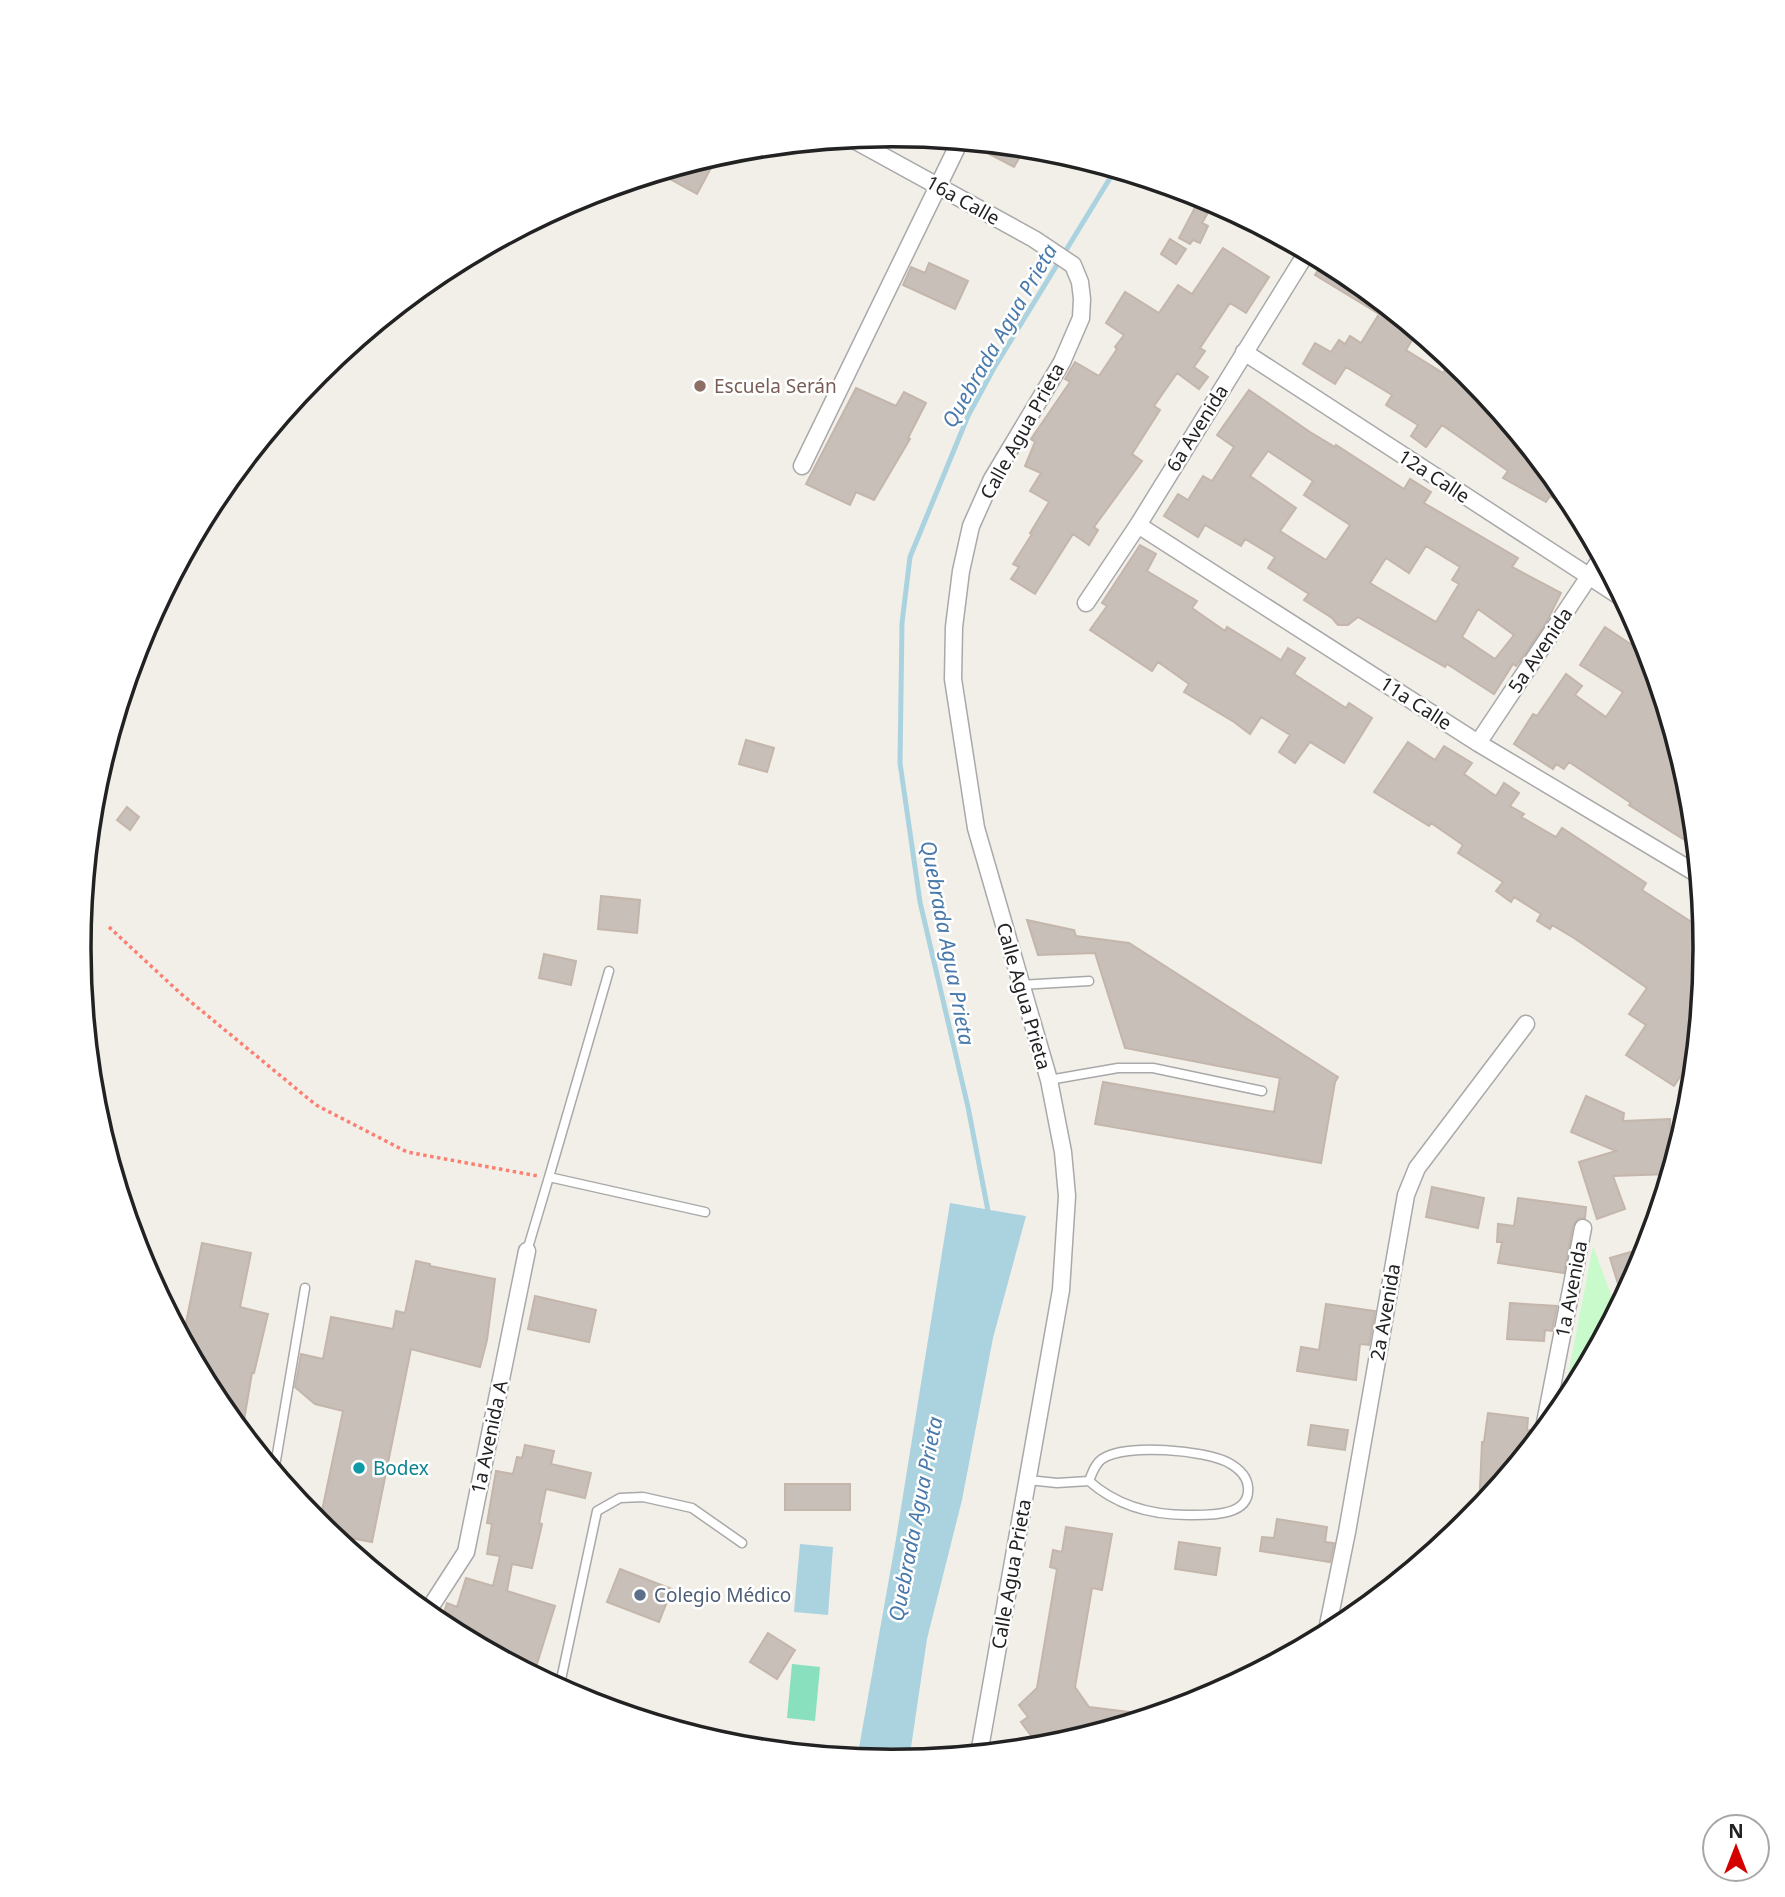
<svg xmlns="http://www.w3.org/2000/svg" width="1785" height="1897" font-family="'Noto Sans',sans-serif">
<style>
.park{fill:#c8facc}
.pitch{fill:#88e0be}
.water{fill:#aad3df}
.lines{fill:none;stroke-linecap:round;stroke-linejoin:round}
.stream{stroke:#aad3df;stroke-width:5}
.building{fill:#c7bfb8;stroke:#c4b6ab;stroke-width:2;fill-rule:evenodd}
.lane-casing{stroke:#a9a9a9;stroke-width:11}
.street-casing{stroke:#a9a9a9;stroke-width:19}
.path{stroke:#fa8072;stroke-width:3.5;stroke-dasharray:3.5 3.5;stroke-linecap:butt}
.lane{stroke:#fff;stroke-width:8}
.street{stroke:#fff;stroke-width:16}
.education-dot{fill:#8d6e63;stroke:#fff;stroke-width:2.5}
.culture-dot{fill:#0f9aa8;stroke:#fff;stroke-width:2.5}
.service-dot{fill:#5c6f8a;stroke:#fff;stroke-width:2.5}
.labels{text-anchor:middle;stroke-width:5;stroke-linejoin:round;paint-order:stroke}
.street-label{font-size:19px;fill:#222;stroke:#fff}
.education-label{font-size:19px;fill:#785e54;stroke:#fff;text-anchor:start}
.culture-label{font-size:19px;fill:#0d838f;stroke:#fff;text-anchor:start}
.service-label{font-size:19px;fill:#4e5e75;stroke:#fff;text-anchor:start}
.water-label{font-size:21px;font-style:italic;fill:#4a7aab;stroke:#fff}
.rim{fill:none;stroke:#222;stroke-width:3.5}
</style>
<rect width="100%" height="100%" fill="#f2efe9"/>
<path class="park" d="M1593,1246L1617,1311L1569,1401L1561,1411Z"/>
<path class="pitch" d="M792,1664L820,1667L815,1721L787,1718Z"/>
<path class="water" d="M950,1203L1026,1216L993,1338L962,1500L927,1639L909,1761L892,1762L857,1759L896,1539Z
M800,1544L833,1547L828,1615L794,1612Z"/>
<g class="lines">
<path class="stream" d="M989,1216L968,1107L920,902L900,763L902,623L910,557L968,416L994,368L1115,170"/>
</g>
<path class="building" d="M970,142L1012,147L1025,148L1014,167L970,144Z
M718,155L697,194L659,173Z
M1201,196L1214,202L1202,223L1208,226L1200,243L1193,240L1190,244L1179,238Z
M1170,239L1186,249L1176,264L1161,254Z
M1223,248L1269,277L1246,313L1230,303L1200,348L1205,351L1194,367L1208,377L1199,389L1177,373L1154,406L1160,410L1132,454L1142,461L1094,527L1098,530L1089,545L1073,534L1035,594L1011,579L1019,567L1013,564L1032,534L1030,533L1049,502L1030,491L1041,473L1025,466L1035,442L1031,439L1070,382L1065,379L1075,362L1099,376L1117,349L1115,347L1124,335L1106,323L1125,292L1159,313L1178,285L1192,294Z
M1324,261L1345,272L1417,332L1406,350L1443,373L1452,360L1468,373L1569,497L1578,514L1550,496L1546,502L1503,478L1508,471L1442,425L1426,447L1411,436L1418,425L1386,405L1392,395L1346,367L1335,384L1303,364L1315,343L1331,352L1339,340L1345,344L1350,336L1361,343L1379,314L1315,275Z
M929,263L968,281L955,309L903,285L911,267L925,273Z
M856,388L896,406L904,392L926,403L908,438L910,439L874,500L856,492L850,505L806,484Z
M1249,390L1310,432L1335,447L1336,445L1404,489L1410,479L1431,492L1424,503L1518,558L1512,567L1561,593L1546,623L1520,661L1516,666L1513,664L1494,694L1447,664L1445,667L1358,617L1348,625H1338L1332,618L1304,600L1309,594L1268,568L1275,557L1245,539L1241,546L1205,525L1198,537L1164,516L1178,494L1188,500L1203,476L1212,481L1234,447L1217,435ZM1268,451L1313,481L1304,495L1350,525L1326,560L1280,531L1296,508L1250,476ZM1426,546L1460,567L1452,580L1459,584L1436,622L1370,583L1386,558L1409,573ZM1478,609L1514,635L1495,659L1462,637Z
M1140,545L1156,554L1147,571L1197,601L1192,608L1225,631L1227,627L1281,660L1288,648L1305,658L1294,674L1346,708L1349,703L1372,718L1344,763L1310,742L1295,763L1279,752L1290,735L1261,717L1250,734L1234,722L1184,692L1189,684L1158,662L1152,671L1090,630L1107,606L1102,603Z
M1605,627L1641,651L1640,653L1651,660L1691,790L1696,847L1629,805L1631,803L1569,762L1564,769L1556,764L1553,769L1514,744L1533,714L1537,716L1566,674L1582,686L1575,695L1606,717L1623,692L1580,665Z
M746,740L774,748L767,772L739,764Z
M1408,742L1435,760L1444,746L1472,763L1464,774L1496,796L1504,783L1519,793L1510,806L1524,814L1521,817L1556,837L1562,828L1646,883L1642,890L1704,930L1706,949L1696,1053L1674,1086L1626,1055L1646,1025L1629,1014L1647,988L1574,938L1552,925L1550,929L1537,921L1541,914L1514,897L1511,902L1496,891L1503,882L1458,853L1463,845L1431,823L1429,826L1374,792Z
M127,807L139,817L130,830L117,820Z
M601,896L640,900L637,933L598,929Z
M1027,920L1074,930L1076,936L1129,943L1338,1077L1335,1082L1321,1163L1095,1124L1103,1082L1274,1112L1280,1078L1125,1048L1095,953L1038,955Z
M544,954L576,961L571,985L539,978Z
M1586,1096L1624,1113L1623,1121L1670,1119L1672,1168L1670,1174L1613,1176L1625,1209L1597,1219L1579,1162L1616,1151L1571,1132Z
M1432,1187L1484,1198L1478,1228L1426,1217Z
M1518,1198L1586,1207L1585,1218H1579L1573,1225L1564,1273L1498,1263L1502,1242H1497L1498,1224L1514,1226Z
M202,1243L251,1253L240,1307L268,1314L254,1373H252L242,1432L216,1400L183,1338Z
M1648,1247L1644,1260L1632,1283L1619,1287L1610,1258Z
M416,1261L430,1264V1266L495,1279L487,1340L480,1367L411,1349L372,1542L329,1534L319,1525L343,1411L315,1404L295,1387L301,1354L323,1359L331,1317L393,1329L396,1311L405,1313Z
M535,1296L596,1310L589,1342L528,1329Z
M1510,1303L1557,1306L1552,1331L1545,1330L1544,1341L1507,1339Z
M1326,1304L1375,1311L1369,1345L1360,1344L1356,1380L1297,1371L1301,1347L1319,1350Z
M1488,1413L1528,1418L1527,1430L1533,1431L1536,1441L1479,1511L1482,1442H1484Z
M1311,1425L1348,1430L1345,1450L1308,1445Z
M525,1445L554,1451L551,1464L591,1473L585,1498L546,1489L539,1523L542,1524L532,1568L512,1564L507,1591L555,1606L536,1667L494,1654L440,1625L447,1603L457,1607L466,1578L493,1586L500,1556L487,1554L492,1524L487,1523L496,1471L513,1474L517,1457L522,1458Z
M785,1484H850V1510H785Z
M1277,1519L1327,1527L1325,1542L1334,1543L1330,1562L1260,1551L1262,1537L1274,1538Z
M1066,1527L1112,1534L1102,1590L1092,1588L1075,1687L1089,1707L1154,1715L1051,1747L1040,1748L1021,1722L1028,1717L1019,1705L1037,1688L1057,1569L1050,1567L1053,1550L1062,1552Z
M1179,1542L1220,1548L1216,1575L1175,1569Z
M620,1569L672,1589L659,1622L607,1602Z
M768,1633L795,1650L777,1679L750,1662Z"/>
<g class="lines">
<g class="lane-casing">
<path id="lane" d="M1020,985L1089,981
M1049,1080L1118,1068H1153L1262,1091
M549,1177L609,971
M527,1251L549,1177L705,1212
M274,1472L305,1288
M1028,1480L1057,1483L1089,1481C1117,1506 1151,1515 1188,1515C1208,1515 1251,1517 1248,1487C1247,1476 1238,1468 1229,1463C1206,1450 1125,1443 1102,1459C1095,1464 1092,1473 1089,1481
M353,1553L354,1547
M559,1689L597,1511L620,1498L643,1497L692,1508L742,1543"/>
</g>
<g class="street-casing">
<path id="street" d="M852,139L1034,239L1073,265L1080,282L1082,299L1081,318L1062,362L992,479L971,526L961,571L954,627L953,679L976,828L1049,1080L1063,1152L1067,1196L1061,1290L979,1754
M1244,352L1624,599
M802,466L960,141
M1138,525L1478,743L1699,875
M1086,603L1138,525L1307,252
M1478,743L1602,557
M1543,1433L1583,1228
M426,1614L466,1552L527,1251
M1326,1635L1347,1532L1406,1195L1417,1168L1526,1024"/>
</g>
<path class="path" d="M109,927L180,993L316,1105L407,1152L538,1176
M1588,1366L1589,1360L1594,1354"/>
<use href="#lane" class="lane"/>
<use href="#street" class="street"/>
</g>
<circle class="education-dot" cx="700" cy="386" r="7"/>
<circle class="culture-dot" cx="359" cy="1468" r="7"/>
<circle class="service-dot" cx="640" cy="1595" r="7"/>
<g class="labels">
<g class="street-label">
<text transform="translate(963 200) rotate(29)" y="7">16a Calle</text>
<text transform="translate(1197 428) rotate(-58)" y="7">6a Avenida</text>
<text transform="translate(1022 431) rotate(-61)" y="7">Calle Agua Prieta</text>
<text transform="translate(1434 476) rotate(33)" y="7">12a Calle</text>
<text transform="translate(1540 650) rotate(-56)" y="7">5a Avenida</text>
<text transform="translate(1416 703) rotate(33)" y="7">11a Calle</text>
<text transform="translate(1024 996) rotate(74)" y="7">Calle Agua Prieta</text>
<text transform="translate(1571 1289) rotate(-79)" y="7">1a Avenida</text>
<text transform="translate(1385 1312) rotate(-80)" y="7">2a Avenida</text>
<text transform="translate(489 1437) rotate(-78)" y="7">1a Avenida A</text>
<text transform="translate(1011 1574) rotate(-80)" y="7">Calle Agua Prieta</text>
</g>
<g class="education-label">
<text x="714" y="393">Escuela Serán</text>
</g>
<g class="culture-label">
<text x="373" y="1475">Bodex</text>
</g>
<g class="service-label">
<text x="654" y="1602">Colegio Médico</text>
</g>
<g class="water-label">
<text transform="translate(1000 336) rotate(-60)" y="7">Quebrada Agua Prieta</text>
<text transform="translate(947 943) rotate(79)" y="7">Quebrada Agua Prieta</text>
<text transform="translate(916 1519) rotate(-79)" y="7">Quebrada Agua Prieta</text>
</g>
</g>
<path d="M0 0H1785V1897H0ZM91 948a801 801 0 1 1 1602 0a801 801 0 1 1-1602 0Z" fill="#fff" fill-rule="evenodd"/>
<path class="rim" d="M91 948a801 801 0 1 1 1602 0a801 801 0 1 1-1602 0Z"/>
<g transform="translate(1736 1848)"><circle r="33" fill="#ffffff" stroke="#a7a7a7" stroke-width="2"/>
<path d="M0-5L12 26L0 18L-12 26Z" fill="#d40000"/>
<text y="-10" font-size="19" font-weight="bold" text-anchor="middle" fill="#222222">N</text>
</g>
</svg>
